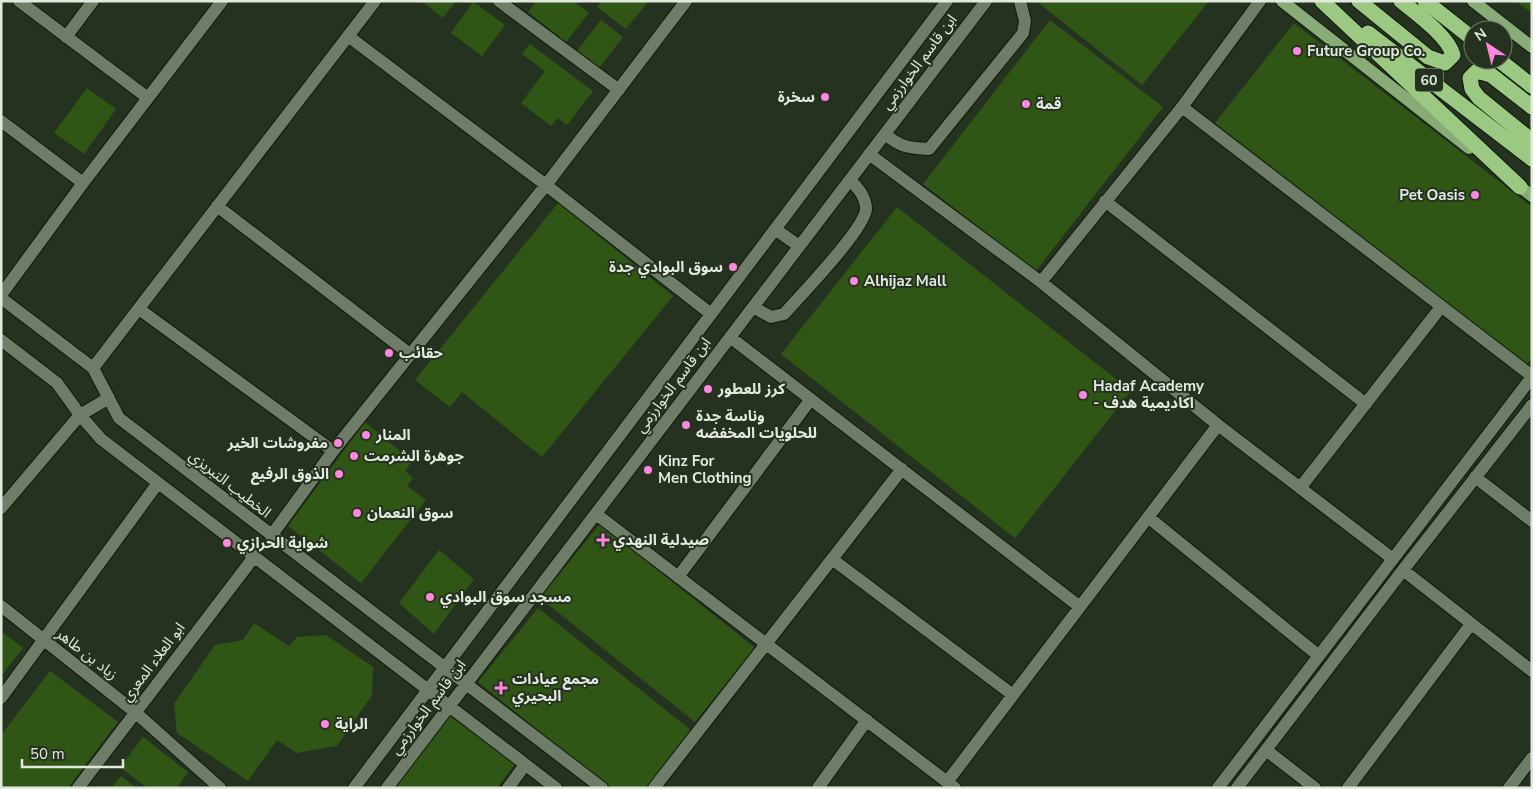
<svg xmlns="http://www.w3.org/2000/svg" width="1533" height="789" font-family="'Nunito Sans','Noto Sans Arabic',sans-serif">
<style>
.building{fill:#305616}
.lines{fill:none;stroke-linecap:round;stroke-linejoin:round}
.minor-casing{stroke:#0e1909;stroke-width:14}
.major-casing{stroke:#0e1909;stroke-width:14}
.highway-casing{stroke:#0e1909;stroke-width:17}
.minor{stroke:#6f7d68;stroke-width:12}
.major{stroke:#89ab78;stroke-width:12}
.highway{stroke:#9bc982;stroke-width:15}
.poi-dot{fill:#fd86e1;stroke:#263220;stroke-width:2}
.labels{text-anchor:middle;stroke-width:4;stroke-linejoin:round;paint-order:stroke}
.shield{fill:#263220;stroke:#aab3a6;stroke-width:1}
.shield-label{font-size:14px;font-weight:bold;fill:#e2eadf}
.poi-label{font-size:15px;font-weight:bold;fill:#e2eadf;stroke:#263220;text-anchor:start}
.street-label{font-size:15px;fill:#e2eadf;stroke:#263220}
</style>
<rect width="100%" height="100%" fill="#263220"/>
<path class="building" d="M421,1H456L443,18Z
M536,1H573L589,13L566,42L528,12Z
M602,1H645L647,3L626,29L597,7Z
M1036,1H1209L1142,85Z
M1516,1H1532V13Z
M473,2L505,25L482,56L451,33Z
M601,20L623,37L599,68L577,51Z
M1050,20L1163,107L1036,271L923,184Z
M1294,23L1532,207V358L1526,365L1215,123Z
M530,44L593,91L567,125L557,118L551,126L521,103L545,71L522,54Z
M87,88L116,109L84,154L54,133Z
M558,203L673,296L542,457L462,392L450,407L415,380Z
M897,207L1131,391L1015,538L781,354Z
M365,422L412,461L405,471L413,478L407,486L426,500L361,583L288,526Z
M600,524L755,648L695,722L540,598Z
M439,550L474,579L434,634L399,603Z
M538,608L692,731L647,788H610L478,682Z
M254,623L289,646L297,637L326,635L373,667L372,695L337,746L297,753L277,740L248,781L177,733L174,704L215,645L243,640Z
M1,631L23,648L1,676Z
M50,671L118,722L68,788H1V735Z
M450,716L515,764L497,788H392Z
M143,737L188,772L177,788H147L120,767Z
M121,776L136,788H111Z"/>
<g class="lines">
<g class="minor-casing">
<path id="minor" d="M19,1L148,98
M499,1L619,90
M348,36L546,185L711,314
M66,37L93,1
M1182,107L1532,376
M1,121L83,183
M885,134C900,147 909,148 929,149L1023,33L1025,21L1020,1
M869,154L1041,282L1218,425L1393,559
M1105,201L1366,404
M217,206L411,355
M775,229L799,246
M1041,282L1182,107L1260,1
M1,295L83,183L222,1
M1,298L93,368L119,418L602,788
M753,307L771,317L784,314C800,296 865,229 866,209C866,197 858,188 850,180
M139,309L333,451
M730,337L1080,607
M1,340L57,383L80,415L101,439L556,788
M93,368L375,1
M1475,477L1532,521
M1300,488L1441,307
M1,508L80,415L109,398
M596,514L955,788
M1148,517L1319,656
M271,536L333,451L546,185L686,1
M832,559L1013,695
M1403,570L1532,671
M678,577L811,399
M1,606L135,712L220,788
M1,698L158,483
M1266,750L1315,788
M947,782L1218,425
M78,788L254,557
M354,788L947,1
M387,788L986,1
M508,788L525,765
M654,788L902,469
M818,788L867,720
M1218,788L1532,377
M1237,788L1403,570L1532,405
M1348,788L1471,624
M1509,788L1532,758"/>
</g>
<g class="major-casing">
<path id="major" d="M1282,1L1469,148
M1473,1L1532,47
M1513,181L1532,196"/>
</g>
<g class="highway-casing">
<path id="highway" d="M1322,1L1520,187
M1359,1L1428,57L1445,63L1453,55C1448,36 1417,14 1401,1
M1425,1L1473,39
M1368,33L1532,159
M1499,60L1532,86
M1532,107L1491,75L1477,71L1470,78L1472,89L1479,98L1532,141"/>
</g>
<use href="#minor" class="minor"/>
<use href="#major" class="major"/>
<use href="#highway" class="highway"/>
</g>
<g class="poi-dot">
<circle cx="1297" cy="51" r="5"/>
<circle cx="825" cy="97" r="5"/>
<circle cx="1026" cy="104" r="5"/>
<circle cx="1475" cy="195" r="5"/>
<circle cx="733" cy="267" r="5"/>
<circle cx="854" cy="281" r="5"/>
<circle cx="389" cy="353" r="5"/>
<circle cx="708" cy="389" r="5"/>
<circle cx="1083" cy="395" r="5"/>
<circle cx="686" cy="425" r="5"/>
<circle cx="366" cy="435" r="5"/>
<circle cx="338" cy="443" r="5"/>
<circle cx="354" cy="456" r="5"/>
<circle cx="648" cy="470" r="5"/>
<circle cx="339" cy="474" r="5"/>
<circle cx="357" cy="513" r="5"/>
<path d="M600.5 532.5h5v5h5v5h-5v5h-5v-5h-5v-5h5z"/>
<circle cx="227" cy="543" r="5"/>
<circle cx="430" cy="597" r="5"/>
<path d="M498.5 680.5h5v5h5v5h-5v5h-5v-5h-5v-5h5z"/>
<circle cx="325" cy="724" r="5"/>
</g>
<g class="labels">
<rect class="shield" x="1415" y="68.5" width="28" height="23" rx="4"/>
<g class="shield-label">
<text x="1429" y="85">60</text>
</g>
<g class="poi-label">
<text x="1307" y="56">Future Group Co.</text>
<text x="815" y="102" text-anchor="end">سخرة</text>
<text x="1036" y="109">قمة</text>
<text x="1465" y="200" text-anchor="end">Pet Oasis</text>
<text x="723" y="272" text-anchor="end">سوق البوادي جدة</text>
<text x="864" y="286">Alhijaz Mall</text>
<text x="399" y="358">حقائب</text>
<text x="1093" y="391">Hadaf Academy<tspan x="1093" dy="17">- اكاديمية هدف</tspan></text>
<text x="718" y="394">كرز للعطور</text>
<text x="696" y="421">وناسة جدة<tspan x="696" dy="17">للحلويات المخفضه</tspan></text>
<text x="376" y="440">المنار</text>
<text x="328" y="448" text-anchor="end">مفروشات الخير</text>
<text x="364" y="461">جوهرة الشرمت</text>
<text x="658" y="466">Kinz For<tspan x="658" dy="17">Men Clothing</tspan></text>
<text x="329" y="479" text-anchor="end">الذوق الرفيع</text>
<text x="367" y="518">سوق النعمان</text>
<text x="613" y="545">صيدلية النهدي</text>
<text x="237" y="548">شواية الحرازي</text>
<text x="440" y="602">مسجد سوق البوادي</text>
<text x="512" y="684">مجمع عيادات<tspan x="512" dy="17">البحيري</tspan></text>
<text x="335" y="729">الراية</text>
</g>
<g class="street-label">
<text transform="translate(919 62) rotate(-53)" y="5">ابن قاسم الخوارزمي</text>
<text transform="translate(673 385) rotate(-53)" y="5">ابن قاسم الخوارزمي</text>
<text transform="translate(230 484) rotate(38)" y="5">الخطيب التبريزي</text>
<text transform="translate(87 654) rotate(38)" y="5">زياد بن طاهر</text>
<text transform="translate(153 662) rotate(-53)" y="5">ابو العلاء المعري</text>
<text transform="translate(428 707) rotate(-53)" y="5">ابن قاسم الخوارزمي</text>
</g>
</g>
<rect width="1533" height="789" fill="none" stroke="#e2eadf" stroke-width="5"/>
<g transform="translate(1488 45) rotate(325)"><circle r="24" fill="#263220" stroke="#717c6c"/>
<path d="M0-4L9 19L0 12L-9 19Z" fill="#fd86e1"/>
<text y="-8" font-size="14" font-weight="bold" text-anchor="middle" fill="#e2eadf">N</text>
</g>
<path d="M22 759v8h101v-8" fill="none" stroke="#e2eadf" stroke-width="2.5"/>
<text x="30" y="759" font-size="15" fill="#e2eadf" stroke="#263220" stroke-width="4" paint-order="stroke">50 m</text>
</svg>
